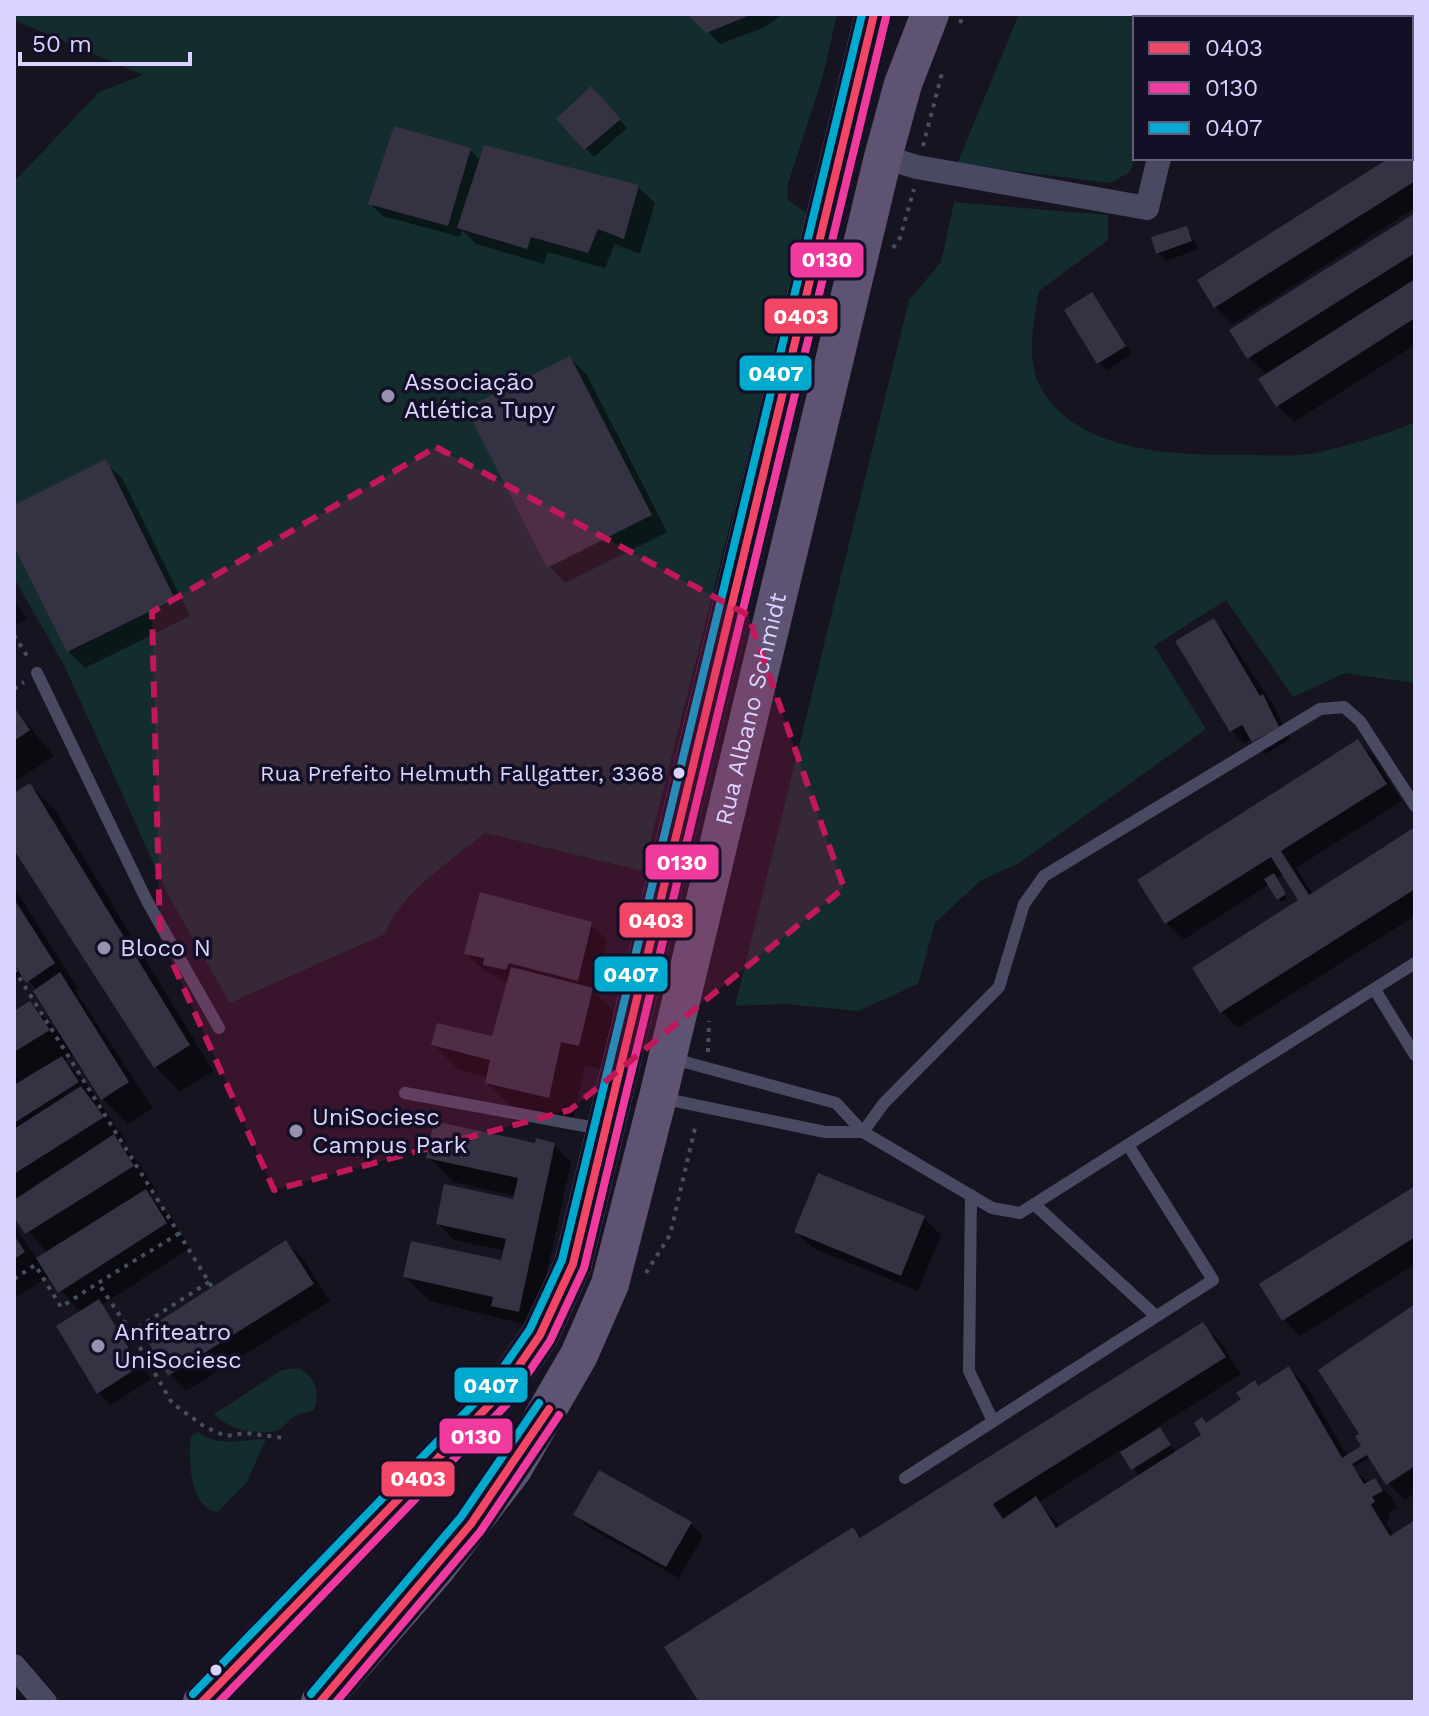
<svg xmlns="http://www.w3.org/2000/svg" width="1429" height="1716" font-family="'Work Sans',sans-serif">
<style>
.green{fill:#132c2d}
.shadow{fill:#0007;fill-rule:evenodd}
.building{fill:#343243}
.lines{fill:none;stroke-linecap:round;stroke-linejoin:round}
.path{stroke:#44505f;stroke-width:4;stroke-dasharray:4 6;stroke-linecap:butt}
.service{stroke:#4a4962;stroke-width:12}
.minor{stroke:#4a4962;stroke-width:24}
.primary{stroke:#5e5373;stroke-width:38}
.bus-1-casing{stroke:#130f26;stroke-width:14}
.bus-2-casing{stroke:#130f26;stroke-width:14}
.bus-3-casing{stroke:#130f26;stroke-width:14}
.bus-1{stroke:#f34667;stroke-width:8}
.bus-2{stroke:#f13a9d;stroke-width:8}
.bus-3{stroke:#00a9ce;stroke-width:8}
.marked{fill:#c2185b;fill-opacity:0.2;stroke:#c2185b;stroke-width:6;stroke-dasharray:16 10;stroke-linejoin:round}
.poi-dot{fill:#9591b1;stroke:#130f26;stroke-width:3}
.bus-dot{fill:#d9d4ff;stroke:#130f26;stroke-width:3}
.labels{text-anchor:middle;stroke-width:7;stroke-linejoin:round;paint-order:stroke}
.bus-label{font-size:22px;fill:#d9d4ff;stroke:#130f26;text-anchor:end}
.poi-label{font-size:24px;fill:#d9d4ff;stroke:#130f26;text-anchor:start}
.street-label{font-size:24px;fill:#d9d4ff;stroke:#130f26}
.line-badge{stroke:#130f26;stroke-width:3}
.badge-label{font-size:22px;text-anchor:middle;font-weight:bold;fill:#fff}
</style>
<rect width="100%" height="100%" fill="#161421"/>
<path class="green" d="M14,14H837L823,76L787,187L788,200L808,214L643,871L485,833C452,861 400,892 385,934L230,1003L167,893L64,665L14,578V182L99,92L143,75L14,20Z
M1019,14H1174L1173,18H1135V158L1130,172L1110,183L957,164Z
M954,202L1108,215V240L1039,291C1034,321 1025,360 1041,388C1079,455 1180,455 1248,455C1269,455 1294,457 1315,453C1340,448 1392,433 1415,422V683L1345,673L1293,697L1226,600L1154,646L1206,729L1019,863L980,881L935,923L918,984L858,1011L785,1004L735,1006L909,300L941,262Z
M299,1368C316,1379 320,1391 314,1410C308,1412 301,1413 295,1416C287,1420 284,1430 275,1431C255,1435 227,1429 214,1414L282,1370Z
M198,1432C219,1448 241,1439 266,1439L247,1482L218,1512C189,1508 188,1458 191,1436Z"/>
<path class="shadow" d="M690,14H783L765,27L720,44Z
M599,97L627,128L594,157L559,119Z
M395,129L470,150L481,161L638,187L655,203L640,254L615,244L605,268L547,252L544,264L476,244L462,230L460,237L383,216L370,204Z
M1415,144V208L1233,324L1216,307L1199,281L1393,158H1411V146Z
M1415,215V345L1294,422L1277,405L1267,375L1249,358Z
M1187,229L1199,249L1166,261L1158,253Z
M1092,295L1132,354L1107,370L1099,363Z
M570,358L587,375L667,532L565,583L549,566Z
M105,462L122,478L190,616L85,668L68,651L14,542V507Z
M14,601L27,618L14,627Z
M1213,620L1226,633L1275,708L1290,739L1266,754L1252,739L1244,743L1232,731Z
M14,708L54,756L14,782Z
M1358,741L1375,758L1402,801L1296,868L1313,894L1415,831V916L1238,1028L1222,1012L1301,901L1285,875L1275,879L1287,899L1281,902L1270,884L1183,940L1166,923Z
M30,785L55,810L213,1071L180,1092L156,1067L14,846V796Z
M14,887L78,989L75,990L153,1108L128,1124L103,1099L75,1054L64,1061L86,1083L127,1142L122,1145L138,1161L157,1192L150,1196L170,1216L190,1248L102,1305L151,1379L111,1405L98,1392L80,1313L50,1276L14,1299V1224L37,1260L47,1253L14,1213V1013L30,1003L60,1034L37,991L24,975L14,981Z
M590,924L607,940L595,993L617,1014L603,1070L585,1065L573,1122L512,1107L487,1083L488,1077L458,1069L433,1044L493,1038L508,983L483,970L466,953Z
M512,1140L554,1145L571,1162L535,1327L430,1301L405,1277L503,1263L506,1251L454,1240L438,1223L515,1201L516,1196L453,1182L429,1157Z
M1415,1189V1264L1300,1336L1284,1320Z
M924,1218L941,1235L918,1291L813,1248L796,1232Z
M286,1242L303,1259L330,1301L186,1391L170,1375Z
M1415,1307V1493L1405,1500L1388,1483L1320,1371Z
M1203,1325L1220,1341L1241,1374L1150,1432L1152,1435L1160,1430L1177,1453L1203,1436L1206,1425L1289,1369L1306,1385L1348,1457L1361,1448L1370,1458L1353,1467L1369,1484L1374,1480L1391,1497L1398,1508L1387,1514L1390,1519L1386,1522L1394,1535L1415,1523V1702H702L853,1529L863,1539ZM1121,1450L1140,1476L1060,1527L1039,1502Z
M575,1515L691,1524L703,1536L679,1578L588,1527Z"/>
<path class="building" d="M687,14H753L706,33Z
M591,86L621,119L584,150L556,119Z
M394,126L471,148L448,226L368,204Z
M1415,142V181L1214,308L1197,280L1389,158H1411V144Z
M484,145L639,185L624,239L598,229L588,253L531,237L527,249L457,228Z
M1415,213V253L1247,359L1229,330Z
M1187,226L1192,241L1156,254L1151,237Z
M1415,279V318L1276,407L1258,379Z
M1092,292L1126,346L1097,364L1064,310Z
M570,356L652,515L547,568L466,408Z
M106,459L175,599L67,652L14,547V505Z
M1214,618L1260,696L1263,694L1279,727L1252,742L1242,725L1230,732L1175,641Z
M14,707L30,730L14,741Z
M1358,739L1387,784L1281,851L1309,895L1415,827V889L1220,1013L1192,968L1298,900L1271,857L1165,924L1137,880Z
M30,783L190,1045L154,1068L14,850V793Z
M1274,873L1286,894L1277,900L1264,879Z
M480,892L592,922L578,981L509,963L506,970L483,965L484,958L464,954Z
M14,899L55,963L26,983L14,964Z
M511,967L593,988L579,1046L561,1042L549,1098L485,1083L490,1060L431,1045L437,1023L492,1036Z
M60,972L129,1082L101,1100L33,991Z
M30,1001L50,1030L14,1052V1011Z
M62,1056L79,1082L14,1123V1085Z
M81,1086L104,1117L14,1174V1129Z
M434,1121L535,1143L536,1138L555,1143L519,1312L491,1306L493,1297L403,1277L411,1241L501,1260L506,1239L436,1224L444,1184L513,1199L518,1178L426,1158Z
M114,1134L134,1166L25,1234L14,1217V1200Z
M818,1173L925,1216L901,1276L794,1232Z
M1415,1186V1237L1282,1321L1259,1284Z
M146,1189L167,1223L58,1293L36,1258Z
M14,1235L25,1252L14,1259Z
M286,1240L314,1284L168,1376L142,1332Z
M99,1299L140,1366L97,1394L56,1326Z
M1415,1304V1466L1386,1485L1367,1455L1352,1464L1364,1484L1375,1478L1383,1491L1372,1497L1375,1501L1371,1505L1390,1536L1415,1520V1702H699L664,1647L853,1527L860,1538L1203,1322L1226,1357L993,1504L1003,1519L1036,1496L1056,1528L1201,1435L1194,1423L1202,1417L1206,1423L1241,1399L1236,1393L1255,1380L1258,1386L1289,1366L1342,1458L1361,1446L1355,1436L1359,1434L1318,1370Z
M1160,1427L1171,1445L1131,1470L1120,1452Z
M599,1470L692,1522L666,1567L573,1515Z"/>
<g class="lines">
<path class="path" d="M960,23L964,14
M923,146L942,73
M893,248L900,238L914,189
M14,635L29,659
M14,689L24,682
M14,969L212,1287
M708,1052L709,1021
M646,1273L670,1235L696,1124
M14,1279L35,1265L61,1307L98,1283
M209,1282L131,1332L172,1403L205,1427L226,1436L245,1433L284,1438
M131,1332L98,1283L178,1234"/>
<path class="service" d="M37,673L147,901L219,1028
M1375,990L1415,1055
M670,1058L836,1103L863,1132L992,1208L1020,1213L1415,963
M405,1093L601,1129
M661,1098L825,1132H863
M863,1132L884,1103L999,987L1024,904L1044,876L1320,709L1344,707L1360,721L1415,806
M971,1195L969,1371L993,1421
M1034,1204L1156,1316
M905,1478L1213,1280L1128,1145"/>
<path class="minor" d="M1191,18L1192,14
M883,157L917,167L1147,208L1159,158
M14,1666L45,1702"/>
<g class="primary">
<path d="M202,1702L498,1396L540,1335L573,1264L874,14"/>
<path id="s1" d="M320,1702L437,1568L513,1469L579,1355L610,1284L658,1097L883,157L903,84L930,14"/>
</g>
<g class="bus-1-casing">
<path id="bus-1" d="M202,1702L498,1396L540,1335L573,1264L874,14
M320,1702L471,1524L549,1409"/>
</g>
<g class="bus-2-casing">
<path id="bus-2" d="M219,1702L507,1404L550,1341L584,1268L886,17
M336,1702L480,1532L559,1415"/>
</g>
<g class="bus-3-casing">
<path id="bus-3" d="M193,1694L489,1388L530,1329L562,1260L862,14
M311,1694L461,1517L539,1403"/>
</g>
<use href="#bus-1" class="bus-1"/>
<use href="#bus-2" class="bus-2"/>
<use href="#bus-3" class="bus-3"/>
</g>
<path class="marked" d="M436,447L748,615L844,888L570,1110L274,1190L160,935L152,612Z"/>
<g class="poi-dot">
<circle cx="388" cy="396" r="8"/>
<circle cx="104" cy="948" r="8"/>
<circle cx="296" cy="1131" r="8"/>
<circle cx="98" cy="1346" r="8"/>
</g>
<g class="bus-dot">
<circle cx="679" cy="773" r="7"/>
<circle cx="216" cy="1670" r="7"/>
</g>
<g class="labels">
<g class="bus-label">
<text x="664" y="781">Rua Prefeito Helmuth Fallgatter, 3368</text>
</g>
<g class="poi-label">
<text x="404" y="390">Associação<tspan x="404" dy="28">Atlética Tupy</tspan></text>
<text x="120" y="956">Bloco N</text>
<text x="312" y="1125">UniSociesc<tspan x="312" dy="28">Campus Park</tspan></text>
<text x="114" y="1340">Anfiteatro<tspan x="114" dy="28">UniSociesc</tspan></text>
</g>
<g class="street-label">
<text dy="8" stroke="none"><textPath href="#s1" startOffset="1104">Rua Albano Schmidt</textPath></text>
</g>
</g>
<g class="line-badge">
<rect x="789" y="241" width="76" height="38" rx="8" fill="#f13a9d"/>
<rect x="763" y="297" width="76" height="38" rx="8" fill="#f34667"/>
<rect x="738" y="354" width="75" height="38" rx="8" fill="#00a9ce"/>
<rect x="644" y="843" width="76" height="38" rx="8" fill="#f13a9d"/>
<rect x="618" y="901" width="76" height="38" rx="8" fill="#f34667"/>
<rect x="593" y="955" width="76" height="38" rx="8" fill="#00a9ce"/>
<rect x="453" y="1366" width="76" height="38" rx="8" fill="#00a9ce"/>
<rect x="438" y="1417" width="76" height="38" rx="8" fill="#f13a9d"/>
<rect x="380" y="1460" width="76" height="38" rx="8" fill="#f34667"/>
</g>
<g class="badge-label">
<text x="827" y="267">0130</text>
<text x="801" y="324">0403</text>
<text x="776" y="381">0407</text>
<text x="682" y="870">0130</text>
<text x="656" y="928">0403</text>
<text x="631" y="982">0407</text>
<text x="491" y="1393">0407</text>
<text x="476" y="1444">0130</text>
<text x="418" y="1486">0403</text>
</g>
<rect width="1429" height="1716" fill="none" stroke="#d9d4ff" stroke-width="32"/>
<rect x="1133" y="16" width="280" height="144" fill="#130f26" stroke="#625e7d" stroke-width="2"/>
<rect x="1149" y="42" width="40" height="12" fill="#f34667" stroke="#625e7d" stroke-width="2"/>
<text x="1205" y="56" font-size="24" fill="#d9d4ff">0403</text>
<rect x="1149" y="82" width="40" height="12" fill="#f13a9d" stroke="#625e7d" stroke-width="2"/>
<text x="1205" y="96" font-size="24" fill="#d9d4ff">0130</text>
<rect x="1149" y="122" width="40" height="12" fill="#00a9ce" stroke="#625e7d" stroke-width="2"/>
<text x="1205" y="136" font-size="24" fill="#d9d4ff">0407</text>
<path d="M20 52v12h170v-12" fill="none" stroke="#d9d4ff" stroke-width="4"/>
<text x="32" y="52" font-size="24" fill="#d9d4ff" stroke="#130f26" stroke-width="6" paint-order="stroke">50 m</text>
</svg>
